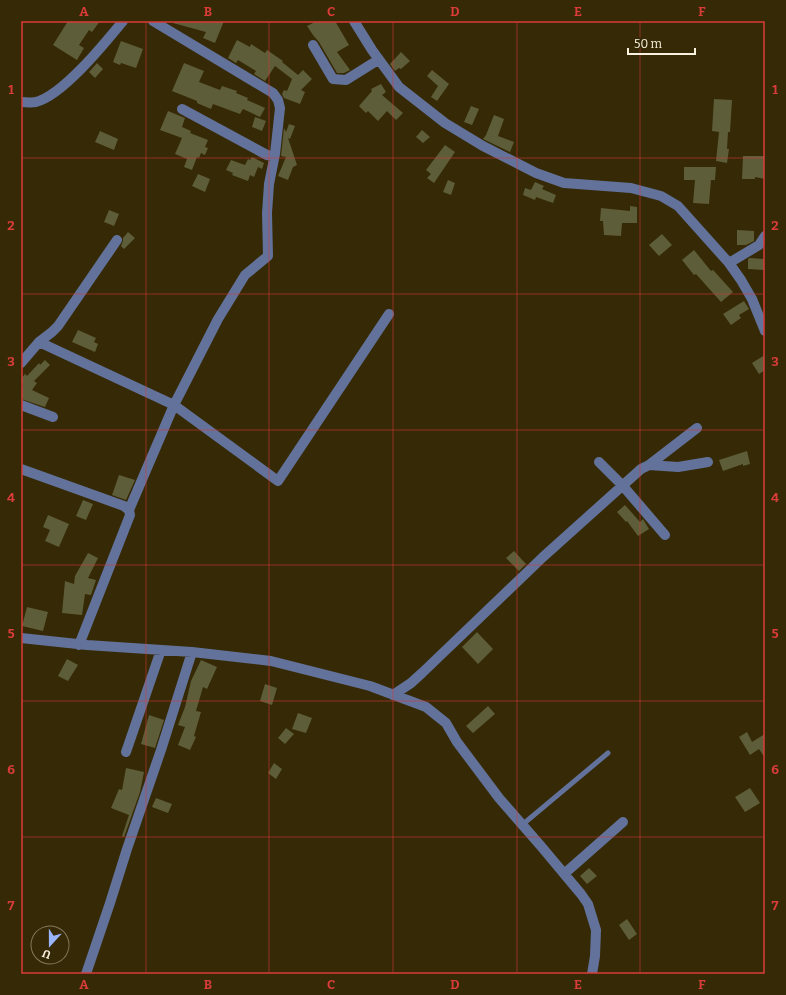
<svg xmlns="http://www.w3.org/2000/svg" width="786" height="995" font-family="Bitter,serif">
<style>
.building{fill:#5d5d39}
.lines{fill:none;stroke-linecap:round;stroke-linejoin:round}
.service{stroke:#62729b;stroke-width:5}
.minor{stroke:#62729b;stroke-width:10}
.grid{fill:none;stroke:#da3c3a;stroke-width:1;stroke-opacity:0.55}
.neatline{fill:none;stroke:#da3c3a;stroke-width:1.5}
.grid-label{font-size:13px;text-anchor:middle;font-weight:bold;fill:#da3c3a}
</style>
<rect width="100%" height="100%" fill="#362905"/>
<path class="building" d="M68,21H100L92,32L89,30L79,45L84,48L77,60L53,45Z
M173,21H224L215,43L203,38L206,32L173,23Z
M317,21H335L349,45L337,52L350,70L344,73H337L319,42L313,35L307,26Z
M237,40L250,47L251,44L265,53L267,50L283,61L282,62L298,75L303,70L312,79L301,90L305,92L300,104L284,98L282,94L284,90L287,91L292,79L275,66L265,81L254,74L256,71L238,60L236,63L228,58Z
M121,41L143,49L136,68L121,63L120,65L113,62Z
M401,52L410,61L401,69L399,68L395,71L390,64Z
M97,63L103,69L95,78L89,72Z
M184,63L204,71L199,82L220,90L222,86L237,91L236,93L248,98L247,100L265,108L260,117L243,109L240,114L213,104L211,109L197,103V101L172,91Z
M432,70L449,84L437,101L431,97L438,86L427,76Z
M381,84L386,92L382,95L403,113L396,120L387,111L378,121L368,111L366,113L359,106L372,91L371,89Z
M714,99L732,100L730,132H728L727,149H729L727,163L716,161L719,132L712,131Z
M471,106L479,109L472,125L464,122Z
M168,111L185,118L182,127L191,131L190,133L208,140L205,147L208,148L205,155L201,153L199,158L197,157L192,170L184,167L187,159L175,154L182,138L160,130Z
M494,115L504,119L498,136L514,142L510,152L483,139L486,135Z
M255,117L266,121L262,131L252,127Z
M289,124L295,126L290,139L288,138L297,165L293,167L288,180L278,176L286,157L281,156L284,128L286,132Z
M422,130L430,137L423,143L416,137Z
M100,131L118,139L114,150L95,142Z
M445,145L455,152L434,183L427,178L431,174L426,170Z
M743,156H765V179L755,177V179H742Z
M252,157L264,163L262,169L258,167L254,177L250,175L248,181L232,175L233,173L226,170L231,160L245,165L248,159L250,160Z
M684,167H716L715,180H711L709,204L693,203L695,180H684Z
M198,174L210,179L205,192L192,186Z
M448,180L455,183L451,195L443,192Z
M535,182L544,186L542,189L556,195L553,203L536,197L535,200L523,195L525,188L531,190Z
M630,206L637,207V223H622L621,236L604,235L603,221H600L601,208L630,211Z
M109,210L119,214L114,226L104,222Z
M737,230L754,231V241L746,245H737Z
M128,232L135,238L124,249L121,246L123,241V238Z
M662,234L672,245L659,256L649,245Z
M694,250L711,271L713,270L733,292L721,302L696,274L694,275L682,260Z
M750,258L765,259V270L748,269V259Z
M744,301L749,309L739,315L741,318L731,325L723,314Z
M78,330L96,338L94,342L98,344L95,352L72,342Z
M765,355V370L759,374L752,363Z
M45,360L50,365L34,381L37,383L32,390L49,398L45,407L21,399V390L23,385L21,383V379L25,374L27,376L39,363L40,365Z
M747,451L750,464L743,466V464L723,471L719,460Z
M119,475L135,480L126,500L112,495Z
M83,500L93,504L86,520L76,516Z
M625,505L640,522L643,519L649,529L638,536L627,521L626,522L617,512Z
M48,515L69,524L59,547L45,541L50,530L43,527Z
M514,551L526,564L519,571L506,558Z
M88,553L98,558L88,578L96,580L91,595L85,594L82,615L62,613L65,581L74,584L75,576Z
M27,607L48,612L43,631L22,626Z
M477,632L493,649L478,664L462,647Z
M67,659L78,665L68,681L58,676Z
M201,660L217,667L207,689L203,687L196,711L201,712L194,736L196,737L190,750L178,745L185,727L178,725L185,707L191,681Z
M265,684L277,688L272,705L260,701Z
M488,706L495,714L473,733L466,726Z
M298,713L312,718L306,733L292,729Z
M149,715L164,720L155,748L141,744Z
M286,728L294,734L285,744L278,738Z
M747,732L752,742L765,734V758L759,749L750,755L739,737Z
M274,763L282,769L276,779L268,773Z
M126,768L144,772L140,792L124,837L122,836L129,815L111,808L119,789L122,790Z
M750,788L760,803L745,812L735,797Z
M156,798L172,804L168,813L152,807Z
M589,868L597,876L587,884L580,876Z
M627,919L637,934L629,940L619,925Z"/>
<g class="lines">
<path class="service" d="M522,825L608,753"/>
<path class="minor" d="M153,21L273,93L278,100L280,108L275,154L272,156L267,155L182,109
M354,21L372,50L399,87L445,123L483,146L536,173L564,183L631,188L661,196L678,206L729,263L741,280L752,299L765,331
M313,45L333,79L346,80L378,60
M21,102C26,102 31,103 36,102C63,95 105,43 123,21
M729,263L759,245L765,236
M39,342L174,405L218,319L245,275L268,256L267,213L269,184L275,154
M21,363L39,342L52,332L58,326L117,240
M21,405L53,417
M599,462L623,486L665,535
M649,465L697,428
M21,469L124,506L129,510
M21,638L87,645L192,652L271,661L370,686L426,707L446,723L457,742L499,798L540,845L581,894L588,904L596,930L595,956L592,974
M79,645L130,515L129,510L174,405L278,481L389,314
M393,695L411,683L422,673L543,557L641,469L649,465L678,467L708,462
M126,752L161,650
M564,874L623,822
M86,974L110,903L127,849L161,750L192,652"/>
</g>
<path class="grid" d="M146,21V974M269,21V974M393,21V974M517,21V974M640,21V974M21,158H765M21,294H765M21,430H765M21,565H765M21,701H765M21,837H765"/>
<rect width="786" height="995" fill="none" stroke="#362905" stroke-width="44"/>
<g transform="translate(50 945) rotate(201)"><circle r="19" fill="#362905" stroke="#84795c"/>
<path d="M0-3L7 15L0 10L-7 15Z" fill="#99b5fd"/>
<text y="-6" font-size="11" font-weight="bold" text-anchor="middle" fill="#faf2df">U</text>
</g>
<path d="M628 48v6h67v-6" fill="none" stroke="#faf2df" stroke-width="2"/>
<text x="634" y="48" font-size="12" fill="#faf2df" stroke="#362905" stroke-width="3" paint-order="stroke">50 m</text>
<rect x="22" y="22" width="742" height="951" class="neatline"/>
<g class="grid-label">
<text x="84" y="16">A</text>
<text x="208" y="16">B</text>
<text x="331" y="16">C</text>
<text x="455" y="16">D</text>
<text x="578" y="16">E</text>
<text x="702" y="16">F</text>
<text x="11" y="94">1</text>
<text x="775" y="94">1</text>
<text x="11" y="230">2</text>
<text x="775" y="230">2</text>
<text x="11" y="366">3</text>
<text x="775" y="366">3</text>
<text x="11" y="502">4</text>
<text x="775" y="502">4</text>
<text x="11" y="638">5</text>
<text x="775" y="638">5</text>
<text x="11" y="774">6</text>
<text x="775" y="774">6</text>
<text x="11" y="910">7</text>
<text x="775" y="910">7</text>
<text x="84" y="989">A</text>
<text x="208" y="989">B</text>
<text x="331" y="989">C</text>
<text x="455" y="989">D</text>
<text x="578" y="989">E</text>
<text x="702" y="989">F</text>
</g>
</svg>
